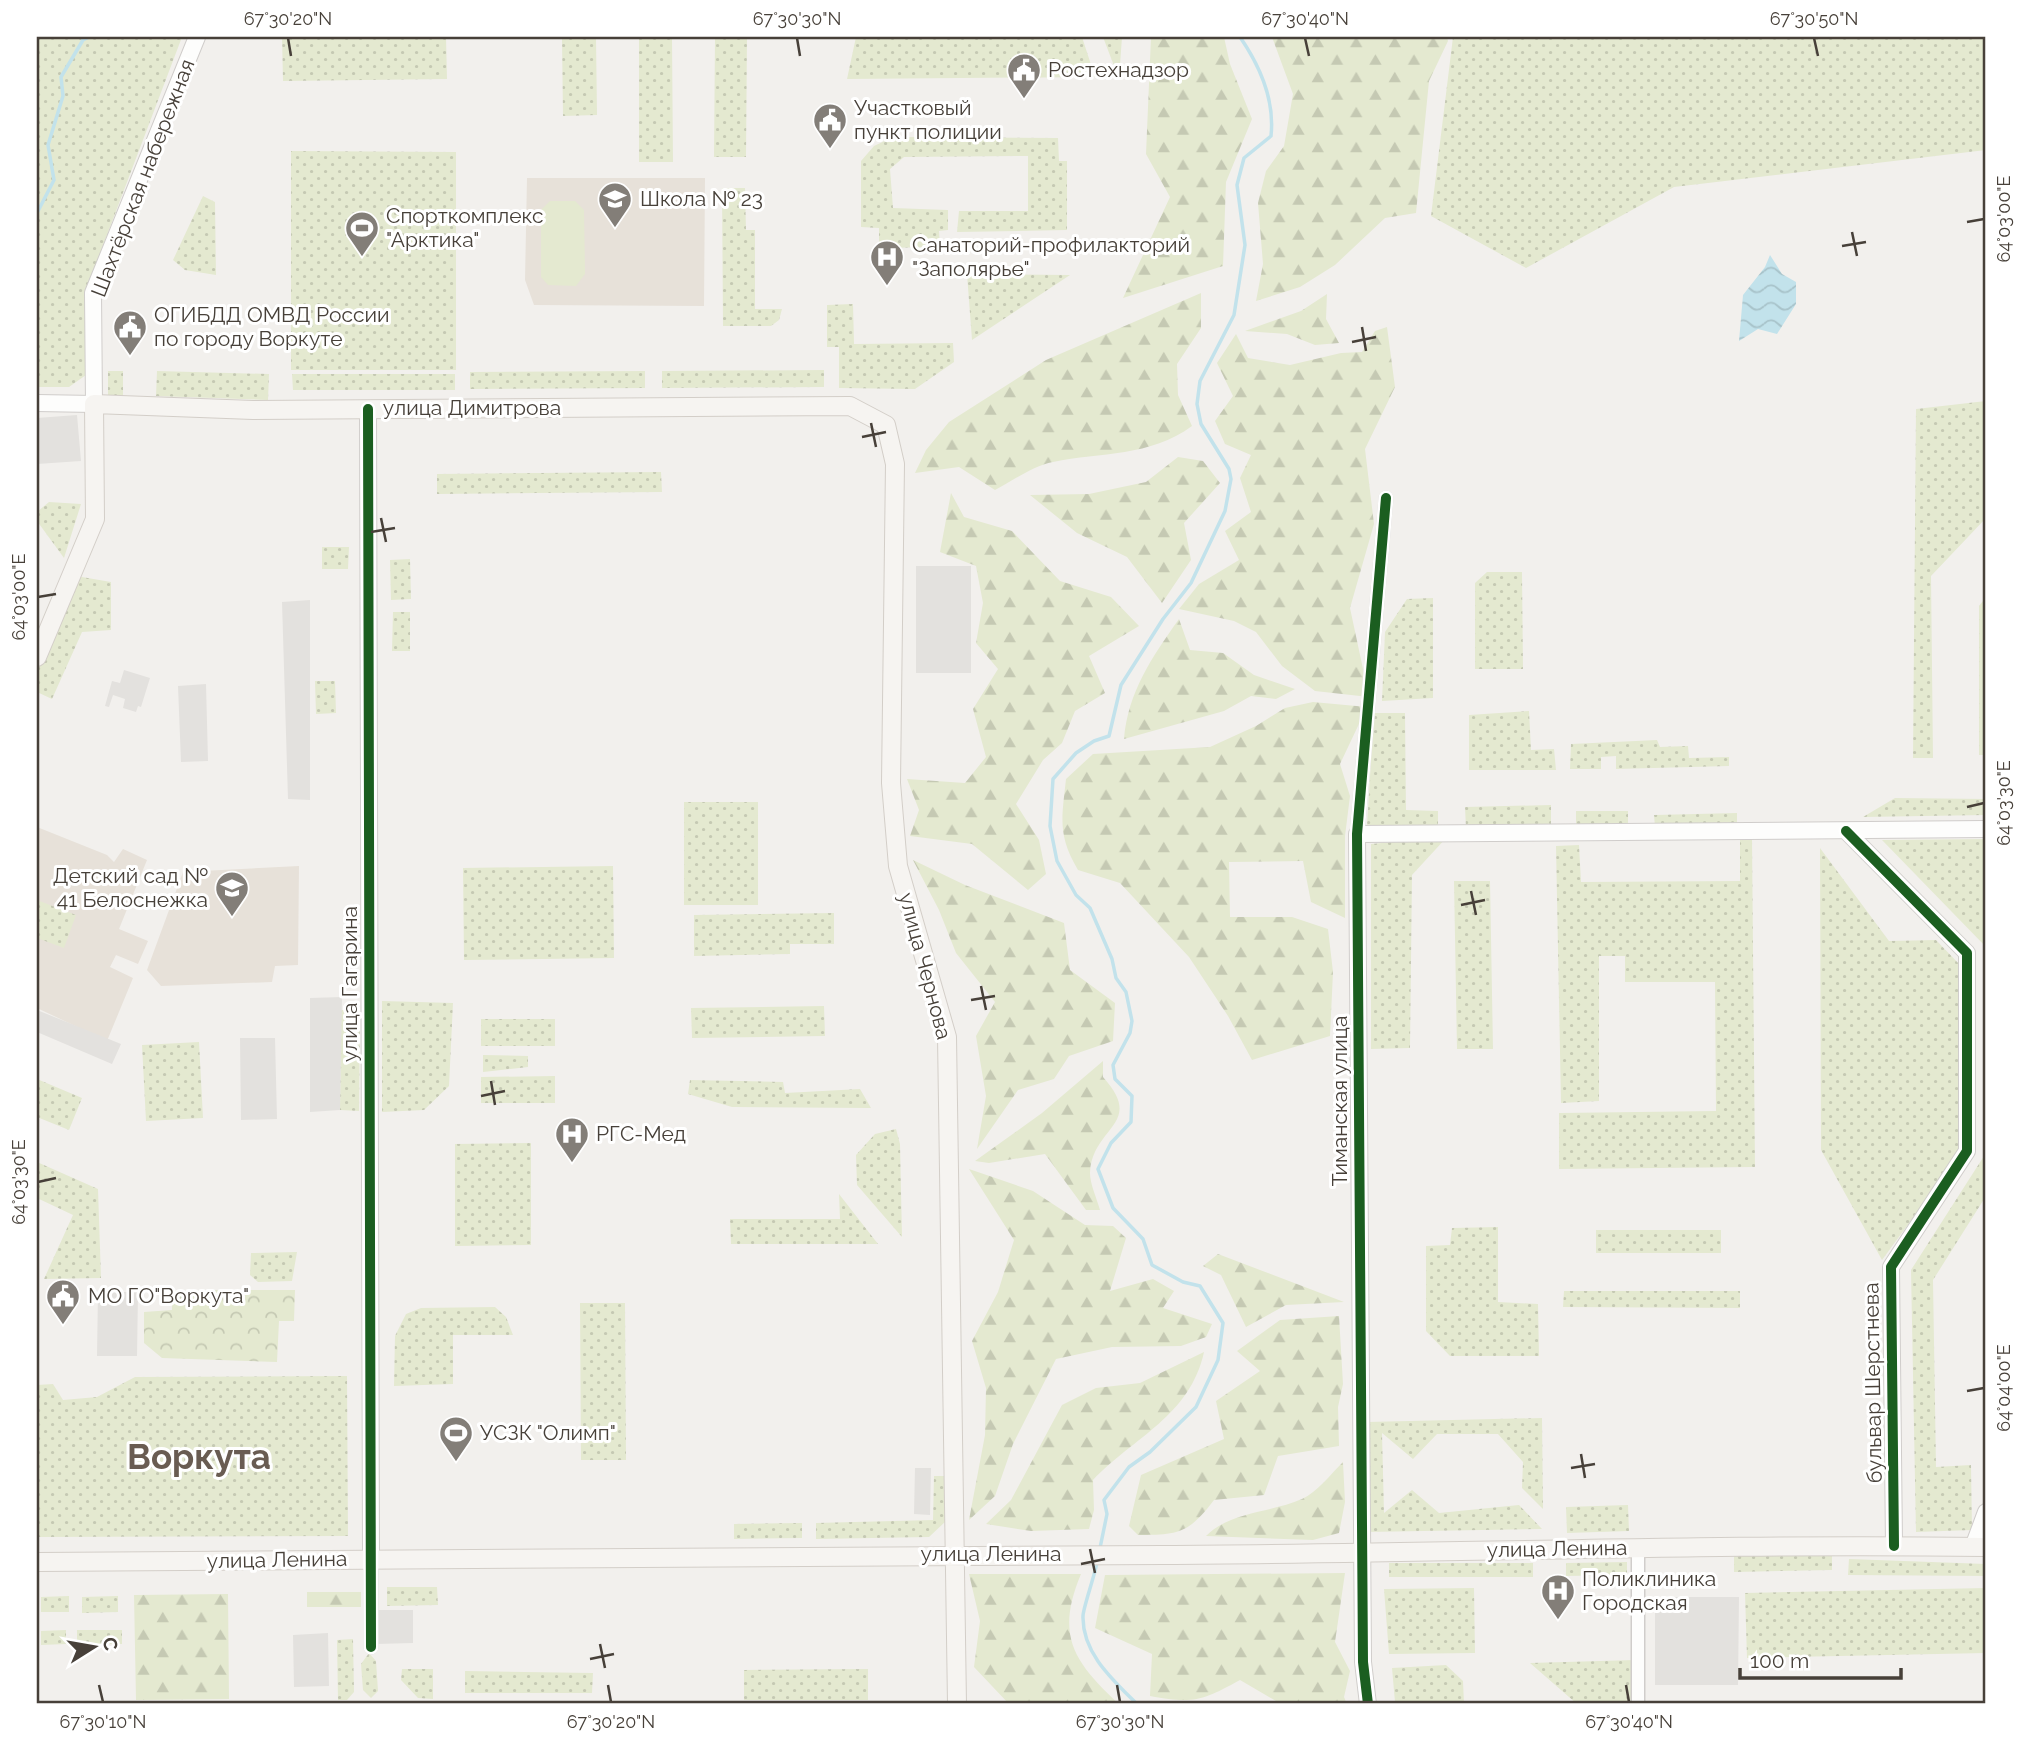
<svg xmlns="http://www.w3.org/2000/svg" width="2023" height="1741" font-family="Raleway,sans-serif">
<style>
.education{fill:#e7e1d9}
.grass{fill:url(#grass-dots)}
.forest{fill:url(#forest-firs)}
.park{fill:url(#park-crowns)}
.pitch{fill:#e4e9d0}
.parking{fill:#e3e1de}
.water{fill:url(#water-waves)}
.lines{fill:none;stroke-linecap:round;stroke-linejoin:round}
.stream{stroke:#c2e2eb;stroke-width:3.5}
.minor-casing{stroke:#d0cdcb;stroke-width:15}
.tertiary-casing{stroke:#d0cdcb;stroke-width:18}
.secondary-casing{stroke:#d3cec8;stroke-width:20}
.minor{stroke:#fdfdfc;stroke-width:12}
.tertiary{stroke:#fdfdfc;stroke-width:16}
.secondary{stroke:#f6f4f1;stroke-width:18}
.cycleway-casing{stroke:#fff;stroke-width:15}
.cycleway{stroke:#1b5e20;stroke-width:10}
.ticks{fill:none;stroke:#474039;stroke-width:2.5}
.labels{text-anchor:middle;stroke-width:6;stroke-linejoin:round;paint-order:stroke}
.poi-label{font-size:21px;fill:#474039;stroke:#fff;text-anchor:start}
.street-label{font-size:21px;fill:#474039;stroke:#fff}
.town-label{font-size:35px;font-weight:bold;fill:#695c52;stroke:#fff}
.neatline{fill:none;stroke:#474039;stroke-width:2.5}
.ticks-label{font-size:18px;text-anchor:middle;fill:#474039}
</style>
<defs>
<pattern id="grass-dots" width="8" height="8" patternUnits="userSpaceOnUse" patternTransform="scale(1.75)"><rect width="8" height="8" fill="#e4e9d0"/><path d="M2 2h.1M6 6h.1" fill="none" stroke="#c5c9b3" stroke-width="1.8" stroke-linecap="round"/></pattern>
<pattern id="forest-firs" width="22" height="20" patternUnits="userSpaceOnUse" patternTransform="scale(1.75)"><rect width="22" height="20" fill="#e4e9d0"/><path d="M5 1l3.5 6h-7zM16 11l3.5 6h-7z" fill="#c5c9b3"/></pattern>
<pattern id="park-crowns" width="20" height="18" patternUnits="userSpaceOnUse" patternTransform="scale(1.75)"><rect width="20" height="18" fill="#e4e9d0"/><path d="M2 6a3 3 0 1 1 6 0M12 15a3 3 0 1 1 6 0" fill="none" stroke="#c5c9b3"/></pattern>
<pattern id="water-waves" width="16" height="10" patternUnits="userSpaceOnUse" patternTransform="scale(1.75)"><rect width="16" height="10" fill="#c2e2eb"/><path d="M0 5q4-4 8 0t8 0" fill="none" stroke="#a8c3ca"/></pattern>
</defs>
<rect width="100%" height="100%" fill="#f2f0ed"/>
<path class="education" d="M527,178H705L704,306L534,305L525,280Z
M37,827L107,855L114,862L123,849L147,860L119,929L148,941L138,964L116,955L110,967L133,978L107,1041L37,1008Z
M299,866L298,965L275,966L272,982L161,986L147,970L183,872Z"/>
<path class="grass" d="M37,37H182L85,293L86,375L69,387H37Z
M282,37H446L447,79L283,81Z
M639,37H672L673,162H639Z
M715,37H747L746,157H714Z
M856,37H1082L1095,77L847,79Z
M1103,37H1122L1119,79Z
M1453,37H1986V150L1674,187L1526,268L1431,216Z
M596,38L597,115L563,116L562,39Z
M893,137L1058,138L1059,161H1067V230L957,232L959,211H1028V156L904,157L890,169L893,208L948,210V230L939,231L940,247L879,248V228L861,227V161L874,146Z
M291,151L456,152V370H291Z
M722,188H745L746,230H755V309H782L779,320L771,326H723Z
M203,196L215,202L216,275L185,270L173,260Z
M967,274L1070,275L972,340Z
M853,304L854,344L953,343L954,362L915,389L839,388V347H827V305Z
M824,370V387L662,388V371Z
M108,371H123V397H108Z
M157,371L269,374L268,400L156,396Z
M645,371V388L470,389V372Z
M292,374H455V390H293Z
M1986,401V518L1931,576L1933,758H1913L1916,409Z
M661,472L662,492L437,494V474Z
M49,502L81,504L64,558L37,521V512Z
M322,547H349L348,569H322Z
M410,559L411,599L391,600L390,560Z
M1487,572H1522L1523,669H1475V583Z
M76,576L111,582V630L82,632L52,699L37,692V669Z
M1986,597V755H1979V606Z
M1433,598V698L1382,701L1385,632L1407,599Z
M393,612H410V651H392Z
M315,681H335L336,713L316,714Z
M1529,711L1531,750L1554,749L1556,770H1469V715Z
M1374,713H1405L1406,810L1438,811V825H1367Z
M1657,740L1660,747L1688,746L1689,758L1729,757V766L1616,769V756L1601,757V769H1570L1571,744Z
M1895,798L1986,799V815L1863,817Z
M684,802H758V905H684Z
M1551,805V827L1466,829L1465,807Z
M1576,811H1628V829H1576Z
M1737,813V825L1655,827L1654,815Z
M1447,837L1412,875L1410,1048L1371,1049V844Z
M1752,839L1755,1167L1559,1169V1113L1716,1111L1715,982H1625V956H1599V1101L1561,1103L1556,846L1579,845L1581,882L1740,881V840Z
M1986,839V947L1882,840Z
M1820,848L1889,941L1936,940L1961,966L1962,1151L1882,1260L1821,1150Z
M613,866L614,958L464,960L463,868Z
M1454,881H1490L1493,1049H1457Z
M37,900L76,915L64,948L37,938Z
M834,913V944H790V954L694,956V915Z
M382,1001L453,1003L449,1086L424,1110L382,1112Z
M824,1006L825,1036L692,1038L691,1008Z
M341,1010H360L359,1111L340,1110Z
M481,1019H555V1046H481Z
M1986,1024V1196L1933,1280L1936,1467L1971,1465L1972,1530L1916,1532L1911,1270L1984,1156Z
M199,1042L203,1118L146,1121L142,1045Z
M483,1055L528,1056V1067L483,1072Z
M555,1076V1103H481V1077Z
M37,1079L82,1098L69,1130L37,1117Z
M690,1080L783,1082L785,1093L860,1089L871,1108L732,1107L688,1094Z
M896,1129L900,1144L902,1237L857,1185L856,1155L875,1134Z
M531,1143V1245L455,1246V1144Z
M37,1162L98,1189L101,1278L44,1279L73,1215L37,1198Z
M839,1194L878,1244H731L730,1219H840Z
M1498,1227V1302L1538,1304L1539,1356H1450L1426,1331V1246L1450,1245L1452,1228Z
M1596,1230H1721V1253H1596Z
M297,1252L292,1281L258,1282L250,1275L251,1253Z
M1564,1291H1740V1308L1563,1307Z
M1986,1296V1489L1984,1495L1983,1301Z
M580,1303H625L626,1460H581Z
M495,1307L506,1317L513,1335H453V1384L394,1386L395,1336L406,1314L421,1308Z
M347,1376L348,1536L37,1537V1385L53,1384L63,1400L97,1397L135,1377Z
M1542,1418L1543,1509L1522,1488L1523,1462L1498,1434H1437L1413,1459L1382,1433L1384,1513L1412,1490L1439,1513L1519,1505L1542,1529L1366,1532L1367,1422Z
M934,1476H947L946,1521L929,1537L816,1539V1523L933,1520Z
M1628,1505L1629,1531L1567,1533L1566,1507Z
M802,1523V1538L734,1539V1524Z
M1832,1555V1570L1734,1572V1556Z
M1849,1559L1986,1564V1576L1848,1575Z
M1627,1562V1575L1566,1576V1563Z
M1389,1563H1533V1577H1389Z
M387,1587H437L438,1605L387,1606Z
M1474,1588L1475,1653L1389,1654L1384,1589Z
M1986,1588V1653L1747,1658L1745,1593Z
M69,1596V1612H41V1597Z
M118,1596V1612L82,1613V1597Z
M66,1630V1644L41,1645V1631Z
M77,1630H122V1644H77Z
M353,1639L354,1692L347,1700H338L337,1640Z
M369,1653L376,1661L378,1691L371,1698L363,1690L361,1664Z
M1635,1660V1704H1577L1530,1663Z
M1446,1665L1463,1681L1464,1704H1385L1395,1702L1392,1668Z
M402,1669H433V1699L418,1698L401,1680Z
M868,1669V1700H744V1670Z
M465,1671L593,1673L592,1693H465Z"/>
<path class="forest" d="M1151,37H1224L1230,64L1252,119L1226,182L1223,266L1123,298L1170,197L1146,154Z
M1272,37H1447L1448,41L1429,81L1416,213L1385,218L1335,265L1300,287L1256,301L1263,264L1258,203L1266,171L1284,146L1293,94Z
M1201,293V328L1177,364L1178,395L1192,426C1150,457 1101,452 1053,462C1033,466 1012,481 995,490L959,467L915,473L926,450L949,422L1046,360Z
M1327,294L1326,319L1339,343L1315,345L1287,334L1245,331L1301,311Z
M1387,327L1395,387L1365,449L1374,524L1350,608L1369,697L1315,691L1282,666L1256,632L1234,621L1179,609L1199,584L1239,560L1225,531L1251,512L1240,478L1251,455L1225,444L1215,421L1233,396L1217,363L1236,334L1248,358L1290,365L1341,353L1362,352L1375,331Z
M1178,457L1203,461L1220,483L1184,523L1191,560L1162,603L1127,557L1077,533L1030,495L1089,494L1146,482Z
M951,493L964,517L1012,531L1060,581L1111,597L1139,626L1089,656L1105,693L1075,711L1062,743L1043,760L1016,804L1039,840L1046,874L1028,890L972,844L910,836L919,810L907,779L965,783L986,757L973,709L998,669L976,643L983,603L976,566L940,552Z
M1179,619L1190,650L1223,653L1254,675L1295,689L1276,699L1251,696L1224,711L1124,739C1128,692 1152,657 1179,619Z
M1313,702L1367,707L1340,764L1350,796L1345,836V918L1311,902L1303,861L1229,862L1230,917H1292L1328,929L1333,972L1330,1036L1252,1060L1228,1016L1189,957L1120,883L1078,870C1057,835 1062,817 1066,779L1093,754L1210,747L1256,726L1285,708Z
M913,860L965,885L1064,923L1070,970L1115,1003L1113,1041L1069,1056L1054,1079L1018,1090L977,1149L986,1096L976,1036L995,1002L956,953L939,910Z
M1103,1061V1077C1146,1125 1092,1126 1090,1173C1090,1184 1097,1199 1100,1210H1086L1045,1154L989,1163L975,1161L1042,1113Z
M969,1169L1033,1191L1085,1225L1113,1226L1126,1238L1110,1291L1153,1279L1174,1291L1163,1308L1212,1324L1206,1337L1181,1346L1112,1347L1056,1359L1013,1444L995,1496L969,1520L985,1435L986,1388L972,1341L998,1292L1014,1240Z
M1218,1254L1344,1302L1286,1305L1246,1327L1221,1275L1203,1266Z
M1339,1316L1343,1384L1338,1407L1339,1446L1278,1456L1264,1495L1214,1500C1189,1533 1179,1535 1138,1535L1129,1526L1141,1475L1224,1439L1216,1401L1260,1371L1237,1351L1280,1320Z
M1204,1352C1190,1416 1134,1437 1093,1480L1094,1510L1089,1529L1031,1531L986,1524L1011,1500L1062,1405L1096,1388L1140,1383Z
M1343,1462L1345,1502L1339,1533L1313,1540L1206,1536C1231,1511 1270,1513 1302,1499C1317,1492 1331,1474 1343,1462Z
M1345,1573L1335,1642L1350,1671L1344,1697L1347,1704H1281L1240,1680C1202,1701 1193,1704 1150,1696L1152,1654L1095,1628L1105,1575Z
M969,1574H1081C1055,1636 1074,1662 1119,1704H1009L974,1667L980,1621Z
M307,1592H361V1607H307Z
M228,1594L229,1699L136,1700L134,1595Z"/>
<path class="park" d="M172,1290H295L294,1321H279L277,1362L162,1358L144,1343V1312L172,1310Z"/>
<path class="pitch" d="M550,201H575L584,210L585,274L576,286L548,285L541,277V210Z"/>
<path class="parking" d="M77,415L81,461L37,464V418Z
M916,566H971V673H916Z
M310,600V800L288,799L282,602Z
M124,670L150,678L141,707L138,706L136,712L123,708L125,699L113,695L109,707L105,706L112,681L120,683Z
M206,684L208,761L181,762L178,686Z
M342,997L340,1110L310,1112V998Z
M37,1010L121,1044L112,1064L37,1032Z
M240,1038H275L277,1119L241,1120Z
M98,1292H138L137,1356H97Z
M915,1468H931L930,1515L914,1514Z
M1655,1597H1739L1738,1685H1655Z
M375,1610H413V1643L376,1644Z
M328,1633L329,1686L294,1687L293,1635Z"/>
<path class="water" d="M1770,255L1782,274L1796,282V304L1777,334L1758,329L1739,341L1743,295L1765,267Z"/>
<g class="lines">
<path class="stream" d="M37,213L54,180L48,145L63,96L61,77L83,40L89,37
M1100,1548L1107,1514L1104,1500L1129,1467L1150,1452L1196,1407L1218,1360L1223,1323L1200,1286L1183,1282L1152,1265L1143,1239L1113,1208L1098,1169L1111,1143L1131,1122L1132,1096L1115,1079L1113,1065L1130,1033L1132,1021L1126,992L1116,978L1112,959L1090,908L1076,895L1057,861L1050,826L1053,779L1076,753L1094,741L1109,736L1121,685L1163,619L1191,583L1225,511L1231,479L1229,469L1201,424L1197,404L1200,381L1234,315L1245,245L1237,185L1244,158L1271,136C1275,99 1260,66 1240,37
M1097,1562C1095,1575 1083,1608 1083,1616C1082,1653 1113,1680 1137,1704"/>
<g class="minor-casing">
<path id="minor" d="M1357,834L1386,498
M371,1559V1647
M1638,1704V1547"/>
</g>
<g class="tertiary-casing">
<path id="tertiary" d="M37,403L94,404L93,293L197,37
M368,409L371,1559
M1846,831L1967,953V1151L1891,1267L1894,1546
M1973,1547L1986,1512
M1368,1704L1363,1662L1357,834L1986,829"/>
</g>
<g class="secondary-casing">
<path id="secondary" d="M37,657L95,519L94,404L253,410L850,406L886,425L895,464L891,783L898,866L947,1037L957,1704
M37,1562C412,1560 788,1556 1163,1555C1438,1554 1712,1543 1986,1547"/>
</g>
<use href="#minor" class="minor"/>
<use href="#tertiary" class="tertiary"/>
<use href="#secondary" class="secondary"/>
<g class="cycleway-casing">
<path id="cycleway" d="M368,409L371,1647
M1846,831L1967,953V1151L1891,1267L1894,1546
M1368,1704L1363,1662L1357,834L1386,498"/>
</g>
<use href="#cycleway" class="cycleway"/>
</g>
<path class="ticks" d="M288,38L291,56M797,38L800,56M1305,38L1309,56M1814,38L1818,56M1967,222L1984,219M1852,232L1857,256M1842,246L1866,242M1362,327L1366,351M1352,342L1376,337M871,423L876,447M862,437L886,432M381,518L386,542M371,532L395,528M38,597L56,594M1967,807L1984,803M1471,891L1476,915M1461,905L1485,900M981,986L986,1010M971,1000L995,996M491,1081L495,1105M481,1096L505,1091M38,1182L56,1178M1967,1391L1984,1388M1581,1454L1585,1478M1571,1468L1595,1464M1090,1549L1095,1573M1081,1564L1105,1559M600,1644L605,1668M590,1659L614,1654M99,1685L103,1702M608,1685L611,1702M1117,1685L1120,1702M1626,1685L1629,1702"/>
<defs>
<g id="civic-pin" transform="scale(1.75)"><path d="M0 17L-7.5 6A9.5 9.5 0 1 1 7.5 6Z" fill="#837e78" stroke="#fff"/><path d="M-.6-6.5H3V-4.5H.6V-3L4-1V1h2V6H-6V1h2V-1L-.6-3ZM-1.2 2.5V6h2.4V2.5Z" fill="#fff"/></g>
<g id="school-pin" transform="scale(1.75)"><path d="M0 17L-7.5 6A9.5 9.5 0 1 1 7.5 6Z" fill="#837e78" stroke="#fff"/><path d="M0-5L7-2L0 1L-7-2ZM-4 1L0 2.5L4 1V4Q0 6-4 4Z" fill="#fff"/></g>
<g id="stadium-pin" transform="scale(1.75)"><path d="M0 17L-7.5 6A9.5 9.5 0 1 1 7.5 6Z" fill="#837e78" stroke="#fff"/><path d="M0-5a6.5 5 0 1 0 0 10a6.5 5 0 1 0 0-10ZM-3.5-1.8h7v3.6h-7Z" fill="#fff"/></g>
<g id="hospital-pin" transform="scale(1.75)"><path d="M0 17L-7.5 6A9.5 9.5 0 1 1 7.5 6Z" fill="#837e78" stroke="#fff"/><path d="M-5-5h3v3.5h4V-5h3V5h-3V1.5h-4V5h-3Z" fill="#fff"/></g>
</defs>
<g fill-rule="evenodd">
<use href="#civic-pin" x="1024" y="70"/>
<use href="#civic-pin" x="830" y="120"/>
<use href="#school-pin" x="615" y="199"/>
<use href="#stadium-pin" x="362" y="228"/>
<use href="#hospital-pin" x="887" y="257"/>
<use href="#civic-pin" x="130" y="327"/>
<use href="#school-pin" x="232" y="888"/>
<use href="#hospital-pin" x="572" y="1134"/>
<use href="#civic-pin" x="63" y="1296"/>
<use href="#stadium-pin" x="456" y="1433"/>
<use href="#hospital-pin" x="1558" y="1591"/>
</g>
<g class="labels">
<g class="poi-label">
<text x="1048" y="77">Ростехнадзор</text>
<text x="854" y="115">Участковый<tspan x="854" dy="24">пункт полиции</tspan></text>
<text x="640" y="206">Школа № 23</text>
<text x="386" y="223">Спорткомплекс<tspan x="386" dy="24">"Арктика"</tspan></text>
<text x="912" y="252">Санаторий-профилакторий<tspan x="912" dy="24">"Заполярье"</tspan></text>
<text x="154" y="322">ОГИБДД ОМВД России<tspan x="154" dy="24">по городу Воркуте</tspan></text>
<text x="208" y="883" text-anchor="end">Детский сад №<tspan x="208" dy="24">41 Белоснежка</tspan></text>
<text x="596" y="1141">РГС-Мед</text>
<text x="88" y="1303">МО ГО"Воркута"</text>
<text x="480" y="1440">УСЗК "Олимп"</text>
<text x="1582" y="1586">Поликлиника<tspan x="1582" dy="24">Городская</tspan></text>
</g>
<g class="street-label">
<text transform="translate(143 178) rotate(-69)" y="7">Шахтёрская набережная</text>
<text x="472" y="415">улица Димитрова</text>
<text transform="translate(925 966) rotate(75)" y="7">улица Чернова</text>
<text transform="translate(350 984) rotate(-90)" y="7">улица Гагарина</text>
<text transform="translate(1340 1101) rotate(-90)" y="7">Тиманская улица</text>
<text transform="translate(1873 1383) rotate(-91)" y="7">бульвар Шерстнева</text>
<text transform="translate(1557 1549) rotate(-1)" y="7">улица Ленина</text>
<text x="991" y="1561">улица Ленина</text>
<text transform="translate(277 1560) rotate(-1)" y="7">улица Ленина</text>
</g>
<g class="town-label">
<text x="199" y="1469">Воркута</text>
</g>
</g>
<rect width="2023" height="1741" fill="none" stroke="#ffffff" stroke-width="77"/>
<g transform="translate(94 1647) rotate(79)" stroke="#ffffff" stroke-width="5" paint-order="stroke">
<path d="M0-5L12 26L0 18L-12 26Z" fill="#474039"/>
<text y="-10" font-size="19" font-weight="bold" text-anchor="middle" fill="#474039">С</text>
</g>
<path d="M1740 1668v10h161v-10" fill="none" stroke="#474039" stroke-width="3.5"/>
<text x="1750" y="1668" font-size="21" fill="#474039" stroke="#ffffff" stroke-width="5" paint-order="stroke">100 m</text>
<rect x="38" y="38" width="1946" height="1664" class="neatline"/>
<g class="ticks-label">
<text x="288" y="25">67°30'20"N</text>
<text x="797" y="25">67°30'30"N</text>
<text x="1305" y="25">67°30'40"N</text>
<text x="1814" y="25">67°30'50"N</text>
<text transform="translate(2004 219) rotate(-90)" y="6">64°03'00"E</text>
<text transform="translate(19 597) rotate(-90)" y="6">64°03'00"E</text>
<text transform="translate(2004 803) rotate(-90)" y="6">64°03'30"E</text>
<text transform="translate(19 1182) rotate(-90)" y="6">64°03'30"E</text>
<text transform="translate(2004 1388) rotate(-90)" y="6">64°04'00"E</text>
<text x="103" y="1728">67°30'10"N</text>
<text x="611" y="1728">67°30'20"N</text>
<text x="1120" y="1728">67°30'30"N</text>
<text x="1629" y="1728">67°30'40"N</text>
</g>
</svg>
